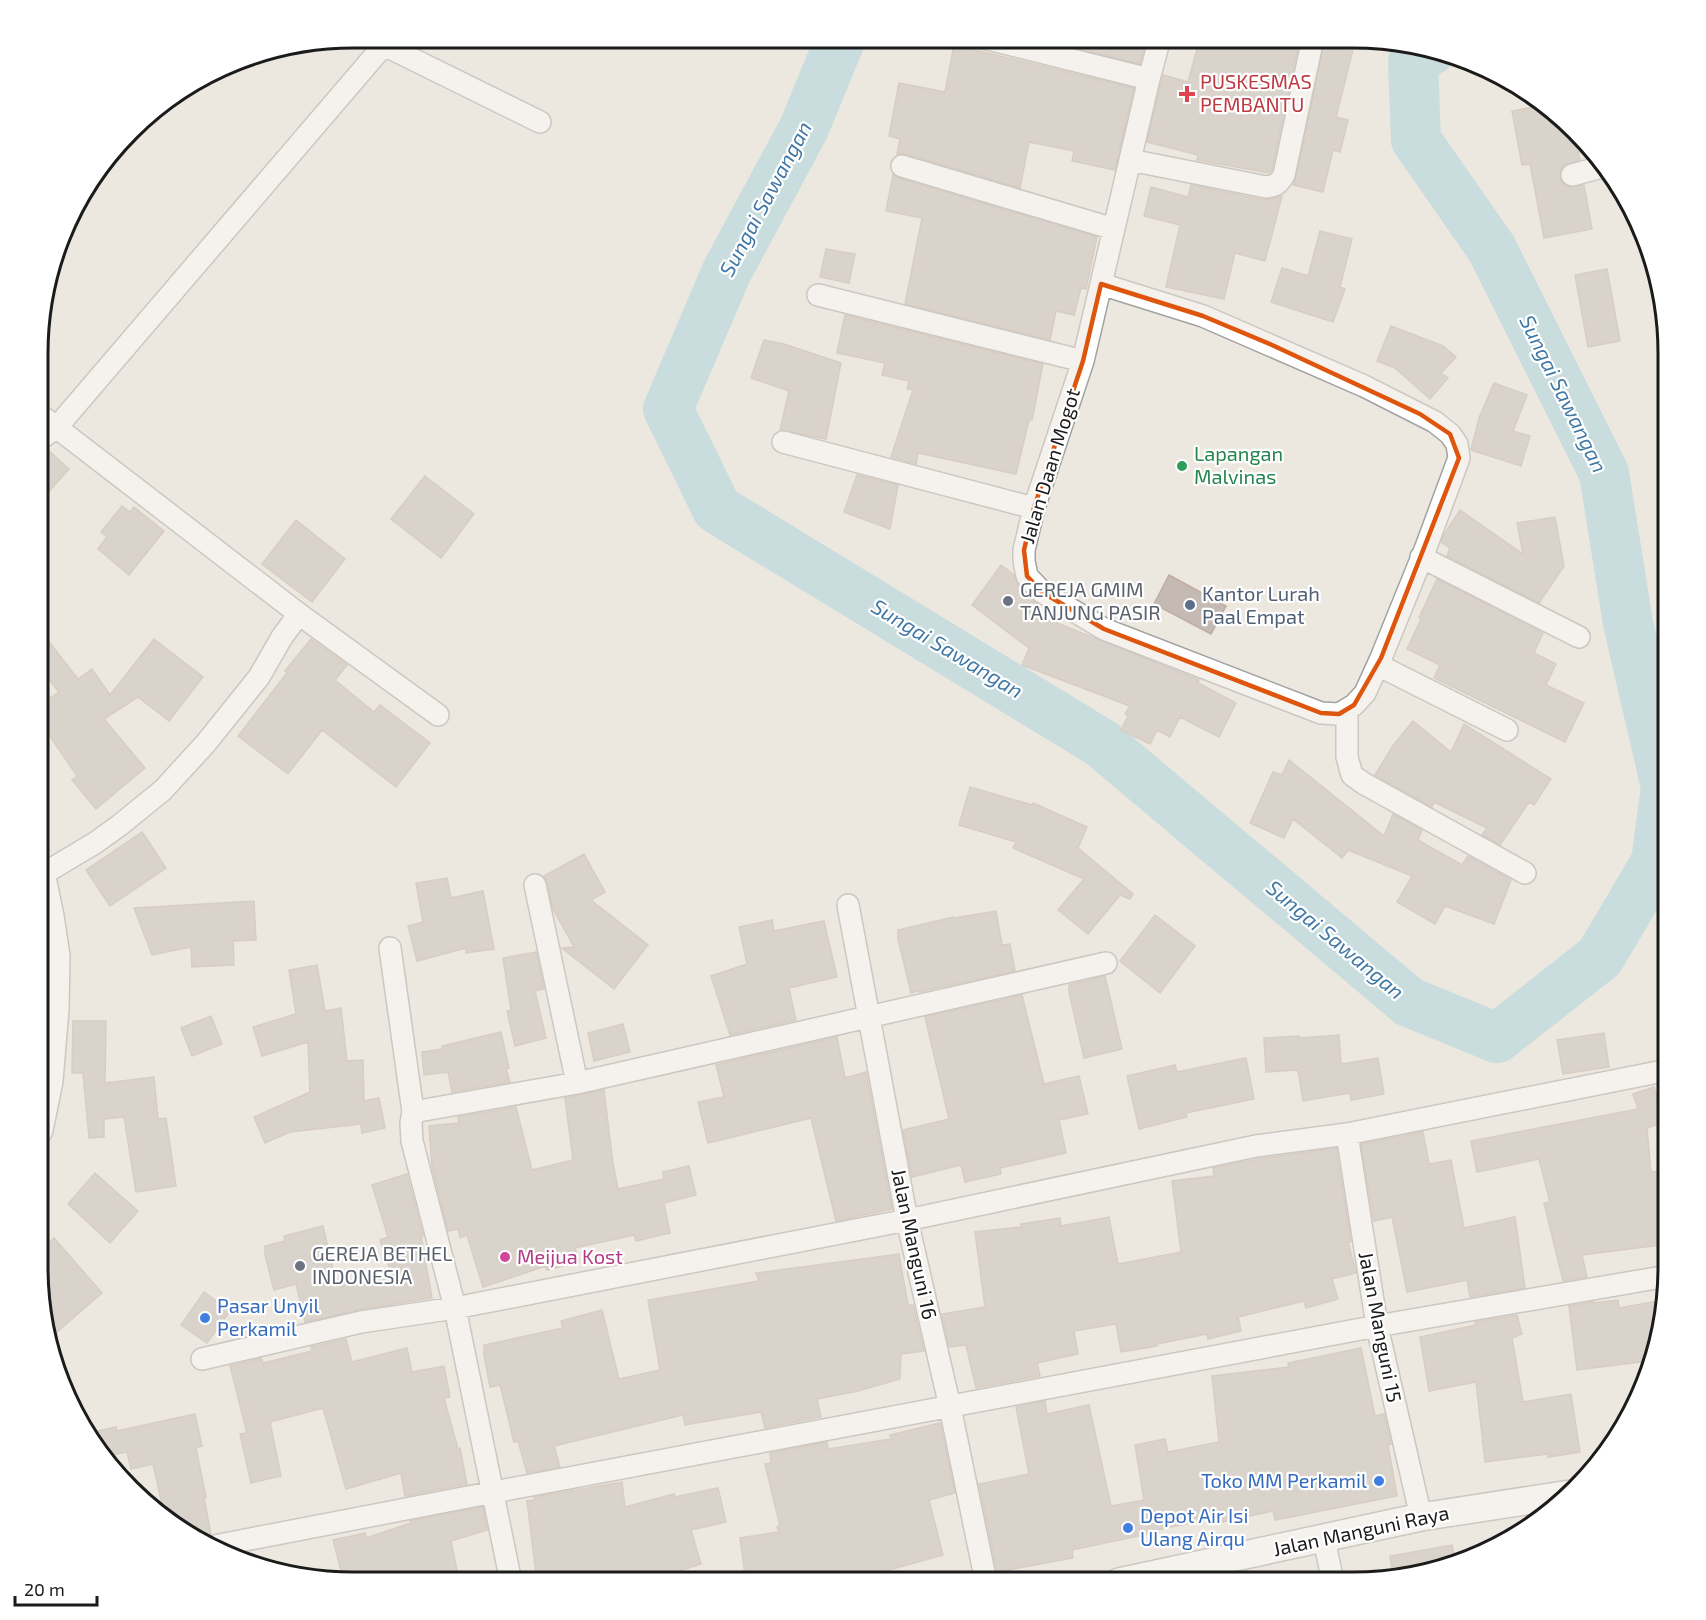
<svg xmlns="http://www.w3.org/2000/svg" width="1706" height="1620" font-family="'Exo 2',sans-serif">
<style>
.lines{fill:none;stroke-linecap:round;stroke-linejoin:round}
.river{stroke:#9dd1dd;stroke-width:50}
.building{fill:#c4bab3;stroke:#bfada1;stroke-width:1.5}
.minor-casing{stroke:#a2a2a2;stroke-width:24}
.tertiary-casing{stroke:#a2a2a2;stroke-width:30}
.minor{stroke:#fff;stroke-width:21}
.tertiary{stroke:#fff;stroke-width:27}
.marked{fill:none;stroke:#de560d;stroke-width:4.5;stroke-linejoin:round}
.health-dot{fill:#e0444e;stroke:#fff;stroke-width:2}
.leisure-dot{fill:#2e9e5b;stroke:#fff;stroke-width:2}
.worship-dot{fill:#6b7280;stroke:#fff;stroke-width:2}
.service-dot{fill:#5c6f8a;stroke:#fff;stroke-width:2}
.hotel-dot{fill:#d1479c;stroke:#fff;stroke-width:2}
.shop-dot{fill:#3f7fe0;stroke:#fff;stroke-width:2}
.labels{text-anchor:middle;stroke-width:4.5;stroke-linejoin:round;paint-order:stroke}
.health-label{font-size:20px;fill:#be3a42;stroke:#fff;text-anchor:start}
.leisure-label{font-size:20px;fill:#27864d;stroke:#fff;text-anchor:start}
.street-label{font-size:20px;fill:#1b1b1b;stroke:#fff}
.worship-label{font-size:20px;fill:#5b616d;stroke:#fff;text-anchor:start}
.service-label{font-size:20px;fill:#4e5e75;stroke:#fff;text-anchor:start}
.hotel-label{font-size:20px;fill:#b23c85;stroke:#fff;text-anchor:start}
.shop-label{font-size:20px;fill:#366cbe;stroke:#fff;text-anchor:start}
.water-label{font-size:21px;font-style:italic;fill:#4278a4;stroke:#fff}
.rim{fill:none;stroke:#1b1b1b;stroke-width:3}
</style>
<rect width="100%" height="100%" fill="#ede8df"/>
<g class="lines">
<path class="river" d="M841,38L804,128L727,271L668,409L717,509L1101,743L1409,1002L1497,1038L1600,957L1656,862L1666,787L1628,623L1604,473L1492,249L1416,140L1413,62L1431,50"/>
</g>
<path class="building" d="M1078,38H1147L1140,64L1076,48Z
M1200,38H1300L1272,170L1269,173L1197,160L1198,155L1147,142L1163,75L1188,82Z
M1325,38H1356L1336,117L1348,120L1340,152L1333,150L1323,192L1293,185L1296,178Z
M954,45L1134,88L1115,170L1072,161L1074,151L1029,142L1020,188L906,154H897L900,139L889,136L899,83L945,92Z
M1540,106L1592,151L1578,153L1580,160L1563,166L1560,172V178L1563,184L1568,187L1584,185L1592,229L1544,238L1530,164L1522,165L1512,111Z
M893,175L898,178L1097,237L1086,289L1081,288L1074,315L1056,311L1050,340L905,304L922,218L886,211Z
M1191,185L1264,200L1272,199L1282,196L1265,261L1235,253L1224,299L1166,287L1180,225L1144,216L1151,187L1188,197Z
M1320,231L1352,239L1340,287L1345,289L1333,322L1271,302L1282,268L1308,276Z
M826,249L855,254L849,283L820,277Z
M1607,269L1620,341L1588,347L1575,275Z
M845,315L1043,364L1032,420H1029L1016,474L918,453L916,464L891,457L913,390L907,389L909,381L882,375L885,363L837,353Z
M1391,326L1443,346L1456,357L1441,373L1448,378L1430,399L1395,368L1377,361Z
M764,340L784,344L841,363L826,439L780,430L789,391L751,378Z
M1494,383L1527,395L1513,431L1530,436L1521,466L1471,450L1479,418Z
M47,449L69,469L42,499L43,450Z
M857,475L898,485L890,529L844,512Z
M425,476L474,514L441,558L391,519Z
M122,506L130,512L134,507L164,531L129,575L98,549L107,537L101,532Z
M1460,510L1523,554L1517,523L1555,517L1564,566L1539,603L1447,556L1450,548L1441,542L1445,533Z
M296,520L345,559L312,602L262,564Z
M1001,565L1014,575L1018,585L1039,605L1032,613L1199,680L1198,683L1236,703L1219,737L1180,717L1170,737L1157,730L1150,744L1121,730L1128,716L1125,714L1130,706L1022,665L1029,648L972,605Z
M1169,575L1226,606L1211,634L1154,604Z
M1437,579L1543,633L1534,653L1556,664L1546,685L1584,703L1565,742L1434,678L1440,665L1407,649L1421,619L1419,618Z
M42,633L78,679L92,669L110,695L154,639L203,677L169,721L138,697L104,719L145,768L96,809L72,780L77,776L41,723V704L59,692L41,670Z
M311,639L347,665L335,680L374,712L380,705L430,743L396,787L322,730L288,774L238,736L287,673L285,671Z
M1413,721L1451,752L1464,724L1551,779L1534,805L1529,802L1500,845L1482,835L1487,828L1434,802L1432,807L1375,775L1392,747Z
M1289,760L1384,836L1393,814L1422,830L1418,840L1462,865L1468,856L1511,880L1494,924L1445,906L1435,924L1397,902L1412,876L1348,850L1342,858L1293,819L1284,838L1250,823L1273,772L1282,775Z
M970,787L1032,805L1033,803L1087,827L1078,848L1133,894L1130,899L1120,895L1088,934L1058,910L1084,879L1013,848L1016,842L959,825Z
M142,832L166,868L110,906L86,870Z
M584,854L605,892L591,900L648,945L614,989L562,948L574,947L553,909L547,882L544,876Z
M447,878L451,898L483,891L494,949L466,953V948L417,961L408,926L423,922L416,883Z
M254,901L256,940L233,941L234,965L192,967L191,947L152,955L134,908Z
M996,911L1002,945L1010,944L1015,971L919,992L918,991L911,993L898,939V930L953,917L954,918Z
M1155,915L1195,946L1160,993L1120,961Z
M772,920L774,931L824,921L837,977L789,988L796,1020L730,1035L711,976L747,964L739,927Z
M536,952L544,989L535,991L546,1038L515,1046L507,1011L511,1010L503,958Z
M317,965L325,1011L341,1008L347,1061L363,1060L364,1101L379,1098L385,1128L362,1133L361,1124L290,1132L265,1143L254,1117L310,1092L308,1042L262,1056L253,1027L296,1014L289,970Z
M1105,976L1122,1049L1084,1058L1069,992V985Z
M1022,995L1044,1084L1079,1076L1088,1114L1059,1120L1066,1153L1000,1168L1001,1174L965,1182L961,1165L912,1177L903,1130L949,1119L925,1017Z
M211,1016L222,1044L192,1056L181,1028Z
M73,1021H106L105,1083L154,1077L158,1119L166,1118L176,1186L136,1192L124,1117L104,1119V1137L89,1138L83,1073H72Z
M623,1024L630,1052L594,1061L588,1033Z
M501,1032L509,1068L506,1069L510,1082L452,1092L448,1072L424,1075L422,1052L443,1049L442,1046Z
M1604,1033L1609,1067L1563,1074L1557,1040Z
M1339,1035L1341,1064L1378,1058L1384,1094L1351,1100L1350,1093L1303,1101L1298,1070L1266,1072L1264,1038L1299,1036V1038Z
M837,1037L845,1078L866,1072L892,1209L836,1221L811,1118L708,1143L698,1102L724,1097L716,1065Z
M1246,1058L1254,1099L1186,1113L1187,1117L1139,1129L1127,1076L1175,1065L1177,1072Z
M1654,1087L1660,1105L1668,1103V1121L1647,1128L1651,1172L1664,1171L1668,1200V1244L1582,1255L1587,1277L1563,1281L1544,1203L1550,1202L1539,1159L1477,1172L1471,1141L1638,1109L1633,1094Z
M604,1090L613,1164L618,1189L664,1179L663,1172L689,1166L696,1195L664,1203L670,1233L636,1241L634,1235L575,1248L579,1262L547,1270L546,1266L483,1287L467,1235L460,1238L458,1229L448,1231L432,1166L429,1126L459,1123L458,1117L516,1107L532,1170L573,1160L565,1098Z
M1423,1132L1429,1164L1451,1160L1464,1228L1515,1217L1525,1288L1470,1297L1467,1280L1407,1292L1392,1217L1374,1221L1361,1144Z
M1336,1148L1351,1242H1348L1356,1273L1332,1279L1338,1299L1306,1308L1304,1301L1238,1317L1241,1331L1208,1339L1207,1334L1157,1344V1346L1121,1352L1116,1324L1074,1331L1078,1354L1037,1363L1040,1376L976,1388L966,1345L949,1347L942,1314L985,1307L975,1232L1021,1227V1224L1060,1218L1061,1226L1109,1217L1118,1264L1181,1252L1172,1181L1214,1176L1213,1168L1258,1159Z
M95,1173L138,1211L110,1243L68,1204Z
M407,1174L423,1236H421L432,1298L358,1310L305,1322L296,1284L274,1290L265,1255V1246L285,1241L284,1236L323,1226L337,1285L392,1275L380,1240L388,1237L372,1185Z
M54,1238L102,1293L50,1338L38,1287V1252Z
M899,1254L908,1305H913L924,1351L901,1354L900,1379L858,1391L817,1399L821,1417L765,1428L761,1412L685,1425L683,1415L554,1446L560,1467L527,1473L518,1441L514,1442L500,1385L490,1387L484,1355V1345L563,1328L561,1321L602,1310L619,1379L660,1370L648,1300L759,1281L756,1273Z
M204,1292L230,1311L207,1343L181,1325Z
M1618,1300L1619,1308L1664,1300L1648,1361L1577,1370L1569,1306L1593,1302V1303Z
M1517,1315L1522,1334L1512,1338L1523,1402L1571,1394L1580,1452L1548,1457V1454L1485,1462L1476,1382L1429,1391L1420,1337L1476,1325L1475,1322Z
M346,1339L352,1362L407,1348L412,1372L444,1366L450,1397L444,1398L458,1449L460,1448L467,1484L405,1496L401,1473L346,1489L323,1408L270,1422L281,1476L251,1483L240,1434L247,1433L230,1366L261,1358L263,1363L312,1351L311,1347Z
M1361,1348L1375,1416L1384,1414L1391,1444L1388,1445L1397,1496L1275,1520L1273,1511L1217,1523L1216,1518L1147,1532L1148,1534L1072,1550L1073,1558L997,1572L979,1484L1029,1474L1016,1407L1045,1401L1047,1414L1089,1405L1111,1506L1144,1500L1135,1445L1165,1439L1168,1452L1219,1442L1212,1376L1289,1367L1288,1363Z
M195,1414L202,1446L196,1448L206,1497L204,1498L211,1534L201,1537L199,1540L165,1518L153,1464L131,1469L127,1452L102,1457L88,1433L116,1427L117,1431Z
M940,1423L955,1493L929,1500L943,1555L878,1573L879,1582H791V1578L766,1582H746L740,1538L779,1532L777,1527L780,1526L765,1464L771,1463L770,1453L827,1442L828,1449L891,1439L890,1435Z
M622,1482L625,1507L674,1494L675,1497L718,1488L726,1522L691,1530L701,1564L676,1572L679,1582H537L527,1501L535,1500L534,1497Z
M483,1507L487,1530L451,1541L458,1575L423,1582L421,1571L389,1582H344L333,1540L365,1533L366,1538L411,1523L410,1521Z
M1452,1545L1456,1563L1393,1577L1390,1556Z"/>
<g class="lines">
<g class="minor-casing">
<path id="minor" d="M374,38L384,45L540,122
M984,38L1149,79
M1130,160L1266,187C1276,186 1279,183 1284,175L1313,38
M902,166L1114,229
M1572,175L1606,166
M1101,284L1203,316L1364,386L1435,422L1450,434L1457,444L1459,458L1426,547L1381,658L1365,693L1354,705L1339,714L1321,713L1104,629L1042,592L1027,576L1024,561V550L1034,508L1083,361L1149,79L1160,38
M818,295L1083,361
M43,437L57,427L384,45
M783,442L1034,508
M1421,557L1579,637
M299,614L438,715
M1378,665L1507,730
M1347,710V757L1352,775L1363,783L1525,873
M43,874L95,843L120,825L163,790L206,743L259,677L282,637L299,614L43,417
M535,885L577,1083
M848,905L907,1220L950,1407L986,1582
M390,948L413,1112L411,1123L412,1141L455,1308L511,1582
M413,1112L577,1083L1106,963
M1347,1134L1377,1326L1421,1517
M202,1359L361,1322L455,1308L907,1220L1256,1146L1347,1134L1668,1070
M1324,1539L1333,1582
M209,1547L494,1492L1377,1326L1668,1276"/>
</g>
<g class="tertiary-casing">
<path id="tertiary" d="M39,1130L49,1081L55,1009L56,956L50,916L40,868
M1119,1582L1421,1517L1570,1494"/>
</g>
<use href="#minor" class="minor"/>
<use href="#tertiary" class="tertiary"/>
</g>
<path d="M0 0H1706V1620H0ZM1101,284L1203,316L1272,345L1420,414L1450,434L1459,458L1381,658L1354,705L1339,714L1321,713L1104,629L1042,592L1027,576L1024,550L1034,508L1083,361Z" fill="#ede8df" fill-opacity=".55" fill-rule="evenodd"/>
<path class="marked" d="M1101,284L1203,316L1272,345L1420,414L1450,434L1459,458L1381,658L1354,705L1339,714L1321,713L1104,629L1042,592L1027,576L1024,550L1034,508L1083,361Z"/>
<path class="health-dot" d="M1184 85h6v6h6v6h-6v6h-6v-6h-6v-6h6z"/>
<circle class="leisure-dot" cx="1182" cy="466" r="6"/>
<g class="worship-dot">
<circle cx="1008" cy="601" r="6"/>
<circle cx="300" cy="1266" r="6"/>
</g>
<circle class="service-dot" cx="1190" cy="605" r="6"/>
<circle class="hotel-dot" cx="505" cy="1257" r="6"/>
<g class="shop-dot">
<circle cx="205" cy="1318" r="6"/>
<circle cx="1379" cy="1481" r="6"/>
<circle cx="1128" cy="1528" r="6"/>
</g>
<g class="labels">
<g class="health-label">
<text x="1200" y="89">PUSKESMAS<tspan x="1200" dy="23">PEMBANTU</tspan></text>
</g>
<g class="leisure-label">
<text x="1194" y="461">Lapangan<tspan x="1194" dy="23">Malvinas</tspan></text>
</g>
<g class="street-label">
<text transform="translate(1050 466) rotate(-73)" y="7">Jalan Daan Mogot</text>
<text transform="translate(914 1244) rotate(78)" y="7">Jalan Manguni 16</text>
<text transform="translate(1380 1327) rotate(79)" y="7">Jalan Manguni 15</text>
<text transform="translate(1361 1531) rotate(-12)" y="7">Jalan Manguni Raya</text>
</g>
<g class="worship-label">
<text x="1020" y="597">GEREJA GMIM<tspan x="1020" dy="23">TANJUNG PASIR</tspan></text>
<text x="312" y="1261">GEREJA BETHEL<tspan x="312" dy="23">INDONESIA</tspan></text>
</g>
<g class="service-label">
<text x="1202" y="601">Kantor Lurah<tspan x="1202" dy="23">Paal Empat</tspan></text>
</g>
<g class="hotel-label">
<text x="517" y="1264">Meijua Kost</text>
</g>
<g class="shop-label">
<text x="217" y="1313">Pasar Unyil<tspan x="217" dy="23">Perkamil</tspan></text>
<text x="1367" y="1488" text-anchor="end">Toko MM Perkamil</text>
<text x="1140" y="1523">Depot Air Isi<tspan x="1140" dy="23">Ulang Airqu</tspan></text>
</g>
<g class="water-label">
<text transform="translate(766 199) rotate(-62)" y="7">Sungai Sawangan</text>
<text transform="translate(1563 394) rotate(64)" y="7">Sungai Sawangan</text>
<text transform="translate(947 649) rotate(31)" y="7">Sungai Sawangan</text>
<text transform="translate(1335 940) rotate(40)" y="7">Sungai Sawangan</text>
</g>
</g>
<path d="M0 0H1706V1620H0ZM353 48H1353A305 305 0 0 1 1658 353V1267A305 305 0 0 1 1353 1572H353A305 305 0 0 1 48 1267V353A305 305 0 0 1 353 48Z" fill="#fff" fill-rule="evenodd"/>
<path class="rim" d="M353 48H1353A305 305 0 0 1 1658 353V1267A305 305 0 0 1 1353 1572H353A305 305 0 0 1 48 1267V353A305 305 0 0 1 353 48Z"/>
<path d="M15 1596v9h82v-9" fill="none" stroke="#1b1b1b" stroke-width="3"/>
<text x="24" y="1596" font-size="18" fill="#1b1b1b" stroke="#ffffff" stroke-width="4.5" paint-order="stroke">20 m</text>
</svg>
